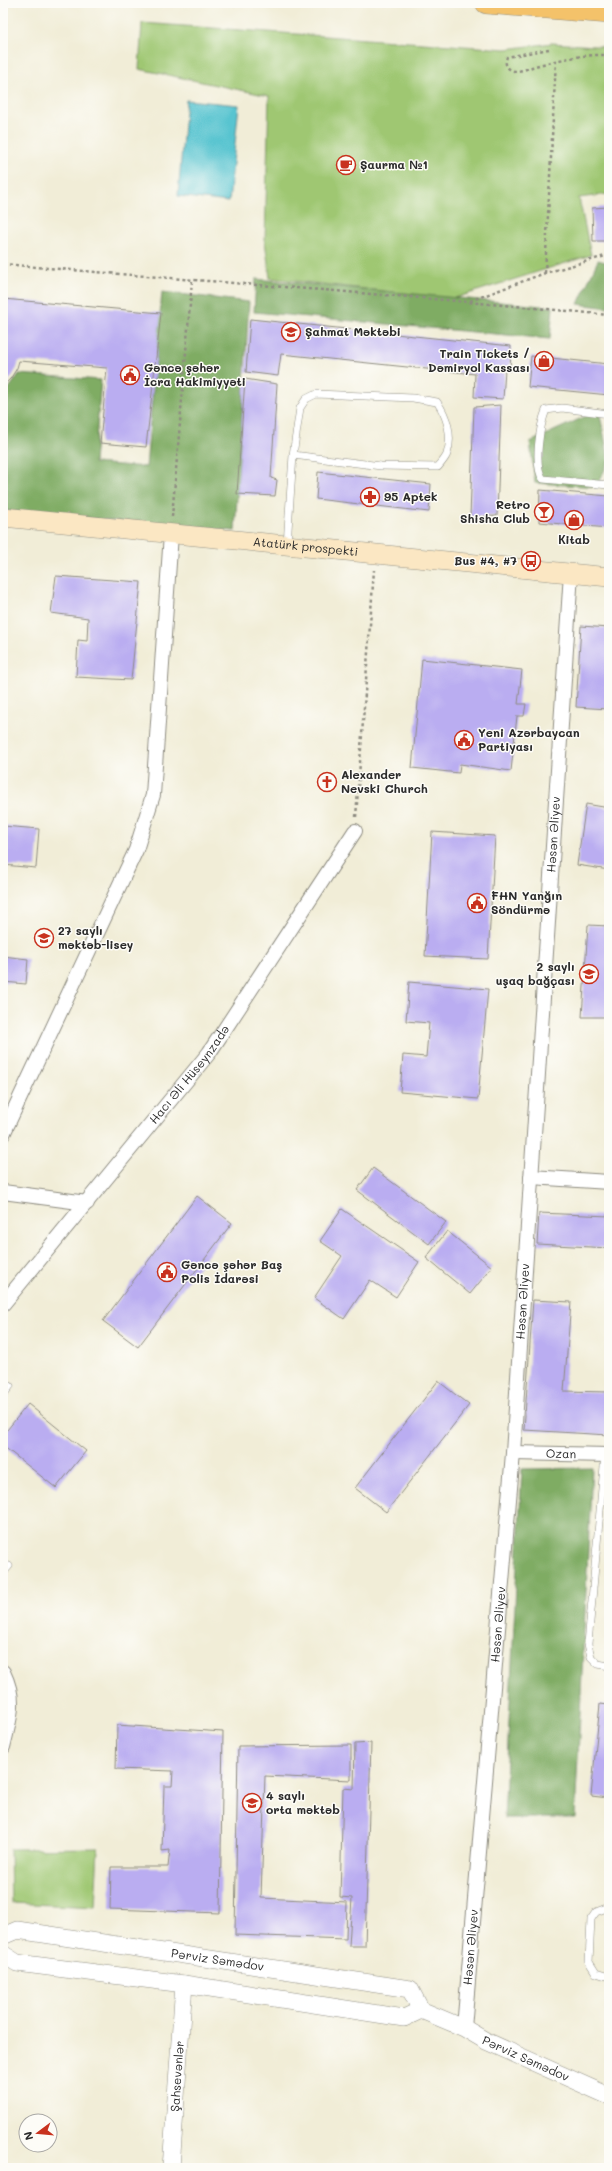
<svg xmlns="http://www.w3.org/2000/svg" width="612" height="2171" font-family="Mali,sans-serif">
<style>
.green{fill:#9fc772;stroke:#65794e}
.forest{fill:#7fac64;stroke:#556c48}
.water{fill:#58c4d0;stroke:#42787e}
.building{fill:#baadf1}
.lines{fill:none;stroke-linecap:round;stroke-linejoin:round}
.service-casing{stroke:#8e8c81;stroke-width:8}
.minor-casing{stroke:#8e8c81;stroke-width:16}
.tertiary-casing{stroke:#8e8c81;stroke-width:18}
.secondary-casing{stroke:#8e8c81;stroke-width:20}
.primary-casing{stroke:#8e8c81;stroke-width:22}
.path{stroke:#8e8c81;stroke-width:2.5;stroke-dasharray:3 3;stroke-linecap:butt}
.service{stroke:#fff;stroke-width:7}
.minor{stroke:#fff;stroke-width:14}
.tertiary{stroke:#fff;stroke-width:17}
.secondary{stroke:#fbe7c3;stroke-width:19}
.primary{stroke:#f4c26a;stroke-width:21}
.labels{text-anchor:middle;stroke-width:3;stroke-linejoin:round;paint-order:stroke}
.poi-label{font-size:12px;font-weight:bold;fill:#2b2b2b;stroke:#fdfcf7;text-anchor:start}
.street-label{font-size:12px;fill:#2b2b2b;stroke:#fdfcf7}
</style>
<rect width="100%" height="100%" fill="#fdfcf7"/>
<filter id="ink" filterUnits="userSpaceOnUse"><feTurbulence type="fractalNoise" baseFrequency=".025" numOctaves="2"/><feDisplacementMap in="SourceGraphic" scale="8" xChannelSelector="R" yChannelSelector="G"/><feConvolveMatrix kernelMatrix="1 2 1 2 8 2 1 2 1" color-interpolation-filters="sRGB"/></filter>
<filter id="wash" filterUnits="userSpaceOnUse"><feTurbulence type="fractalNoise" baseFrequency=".012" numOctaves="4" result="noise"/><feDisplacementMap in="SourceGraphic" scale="16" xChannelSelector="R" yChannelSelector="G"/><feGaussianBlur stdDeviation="0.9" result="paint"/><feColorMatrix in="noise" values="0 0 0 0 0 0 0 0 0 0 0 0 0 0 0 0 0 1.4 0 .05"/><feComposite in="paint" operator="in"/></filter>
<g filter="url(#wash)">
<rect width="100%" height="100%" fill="#f1edd7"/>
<path class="green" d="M142,23L506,49L552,43L609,47V194L579,198L591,255L452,299L270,278L265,241L269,96L139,69Z
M98,1848L95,1907L11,1903L10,1849Z"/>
<path class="forest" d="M598,260L609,263V308L578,304Z
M256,279L553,307L550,339L254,312Z
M162,292L249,302L235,531L3,511V397L19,374L101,380L94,463L146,467Z
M599,410L609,460L597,487L535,483L530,442Z
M592,1468L575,1818H504L522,1469Z"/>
<path class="water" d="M186,100L239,105L229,202L178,196Z"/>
<g id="blocks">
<path class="building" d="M609,207V241H593L592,208Z
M3,299L161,313L146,447L100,443L107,368L19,361L17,368L11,378L3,386Z
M250,319L511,346L510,371L505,370L503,399L474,397L475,374L281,354L278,376L246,372Z
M531,356L609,364V395L528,387Z
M245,379L277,384L271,478L277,480L275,496L237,494Z
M501,405L497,516L470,517L474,407Z
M318,472L431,484L429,512L316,499Z
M540,490L609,496V528L539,522Z
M56,576L141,582L131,680L76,677L78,640L87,641L88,618L51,613Z
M581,626L609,628L608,709L576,707Z
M422,659L522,670L518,704H526L524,716H517L511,771L460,764L459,773L412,768Z
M586,804L609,808V870L577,865Z
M3,826L39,829L36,868L3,865Z
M432,832L495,836L488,959L425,956Z
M588,925L609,926V1017H582Z
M3,956L28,959L26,984L3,982Z
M409,982L488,989L478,1099L400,1092L403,1055L426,1057L429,1023L406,1021Z
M373,1168L446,1222L429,1244L357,1190Z
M197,1196L232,1223L138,1347L103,1321Z
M342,1209L419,1262L396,1297L370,1280L344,1319L314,1298L342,1256L320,1241Z
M539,1213L609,1216V1248L537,1244Z
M447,1231L492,1267L470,1294L426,1258Z
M533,1300L571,1302L564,1391L609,1392V1435L524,1430Z
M438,1381L469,1405L386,1512L355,1488Z
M28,1404L86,1451L56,1488L3,1446V1435Z
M600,1704L609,1705V1798L591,1796Z
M117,1725L223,1732L220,1913L110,1909L111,1867H168L170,1850L162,1851L164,1786H172L173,1771L116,1769Z
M371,1743L365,1946H349L352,1898L340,1897L343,1788L354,1789L355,1744Z
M351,1745V1780L265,1776L261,1898L347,1902L346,1939L235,1935L238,1746Z"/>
</g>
</g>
<g filter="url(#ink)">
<use href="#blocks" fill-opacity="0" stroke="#8e8c81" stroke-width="1"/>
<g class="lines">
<g class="service-casing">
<path id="service" d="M609,414L562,408L546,410C540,425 533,465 543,479L609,485
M287,545L293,455L300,408L306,399L316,394L413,398L437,402C447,416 453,436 447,454C446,458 441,463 438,467L381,466L293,455
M3,1395L10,1386
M605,1455L588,1644L591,1657L598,1664L609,1666
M3,1573L9,1566
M609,1907L596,1912L591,1919L589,1962L596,1973L609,1977"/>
</g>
<g class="minor-casing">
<g id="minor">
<path d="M3,1134L136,850L153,795L171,534"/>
<path d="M531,1177L609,1182"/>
<path d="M3,1192L87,1203"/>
<path id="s1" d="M3,1304L209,1053L355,831"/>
<path id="s2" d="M513,1453L609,1455"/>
<path d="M3,1672C17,1701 10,1717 3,1747"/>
<path id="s3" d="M464,2028L513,1453L571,573"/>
</g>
</g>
<g class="tertiary-casing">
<g id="tertiary">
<path id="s4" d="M3,1936L17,1930L410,1989L421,2010L464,2028L486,2041L609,2096"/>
<path d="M3,1954L17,1963L184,1984L404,2018L421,2010"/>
<path id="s5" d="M171,2168L184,1984"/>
</g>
</g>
<g class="secondary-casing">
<g id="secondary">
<path id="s6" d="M3,517L609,577"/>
</g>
</g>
<g class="primary-casing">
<path id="primary" d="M486,3L609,13"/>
</g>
<path class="path" d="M549,49L507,57C505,62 505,67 511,70C517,73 526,69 532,67C556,60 583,54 609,55
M3,264C205,282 407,295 609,315
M545,273L556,60
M470,301L545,273L609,255
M172,517L192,281
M356,817L374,570"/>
<use href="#service" class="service"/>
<use href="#minor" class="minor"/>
<use href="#tertiary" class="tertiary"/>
<use href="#secondary" class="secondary"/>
<use href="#primary" class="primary"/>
</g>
</g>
<defs>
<g id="cafe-ring" transform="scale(1)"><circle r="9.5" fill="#fdfcf7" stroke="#c8321e" stroke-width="1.5"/><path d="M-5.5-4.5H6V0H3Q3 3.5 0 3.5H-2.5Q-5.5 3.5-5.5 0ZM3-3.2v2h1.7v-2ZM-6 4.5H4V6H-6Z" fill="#c8321e"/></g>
<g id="school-ring" transform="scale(1)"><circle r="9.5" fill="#fdfcf7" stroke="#c8321e" stroke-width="1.5"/><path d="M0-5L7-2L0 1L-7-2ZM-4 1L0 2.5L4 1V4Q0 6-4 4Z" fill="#c8321e"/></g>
<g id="shop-ring" transform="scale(1)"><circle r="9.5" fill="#fdfcf7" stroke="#c8321e" stroke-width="1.5"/><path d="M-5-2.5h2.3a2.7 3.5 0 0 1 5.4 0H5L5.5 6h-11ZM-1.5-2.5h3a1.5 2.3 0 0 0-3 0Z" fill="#c8321e"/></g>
<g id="civic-ring" transform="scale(1)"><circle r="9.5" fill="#fdfcf7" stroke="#c8321e" stroke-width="1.5"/><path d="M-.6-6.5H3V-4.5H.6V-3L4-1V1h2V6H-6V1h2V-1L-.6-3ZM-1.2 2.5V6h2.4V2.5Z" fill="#c8321e"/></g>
<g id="pharmacy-ring" transform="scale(1)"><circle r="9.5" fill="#fdfcf7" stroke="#c8321e" stroke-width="1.5"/><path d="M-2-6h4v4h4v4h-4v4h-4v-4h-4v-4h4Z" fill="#c8321e"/></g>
<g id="bar-ring" transform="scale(1)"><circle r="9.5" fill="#fdfcf7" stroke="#c8321e" stroke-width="1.5"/><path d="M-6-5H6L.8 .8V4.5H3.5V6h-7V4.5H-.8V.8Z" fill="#c8321e"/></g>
<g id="bus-ring" transform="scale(1)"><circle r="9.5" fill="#fdfcf7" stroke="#c8321e" stroke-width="1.5"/><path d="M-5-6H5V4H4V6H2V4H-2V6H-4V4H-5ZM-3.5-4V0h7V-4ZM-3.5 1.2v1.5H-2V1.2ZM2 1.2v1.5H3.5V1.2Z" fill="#c8321e"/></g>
<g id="church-ring" transform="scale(1)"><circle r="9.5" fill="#fdfcf7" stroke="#c8321e" stroke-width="1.5"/><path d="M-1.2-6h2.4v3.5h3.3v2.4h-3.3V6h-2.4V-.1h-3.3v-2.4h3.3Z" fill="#c8321e"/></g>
</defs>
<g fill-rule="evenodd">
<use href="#cafe-ring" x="346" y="165"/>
<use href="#school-ring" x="291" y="332"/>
<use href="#shop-ring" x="544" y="361"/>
<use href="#civic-ring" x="130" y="375"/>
<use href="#pharmacy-ring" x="370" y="497"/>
<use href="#bar-ring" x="544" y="512"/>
<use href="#shop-ring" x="574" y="520"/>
<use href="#bus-ring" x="531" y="561"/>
<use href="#civic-ring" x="464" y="740"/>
<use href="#church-ring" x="327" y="782"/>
<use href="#civic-ring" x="477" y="903"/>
<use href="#school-ring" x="44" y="938"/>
<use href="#school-ring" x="589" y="974"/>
<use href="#civic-ring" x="167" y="1272"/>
<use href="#school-ring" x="252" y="1803"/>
</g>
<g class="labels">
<g class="poi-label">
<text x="360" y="169">Şaurma №1</text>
<text x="305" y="336">Şahmat Məktəbi</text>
<text x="530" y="358" text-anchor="end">Train Tickets /<tspan x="530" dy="14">Dəmiryol Kassası</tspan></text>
<text x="144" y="372">Gəncə şəhər<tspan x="144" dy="14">İcra Hakimiyyəti</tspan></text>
<text x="384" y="501">95 Aptek</text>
<text x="530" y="509" text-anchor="end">Retro<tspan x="530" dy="14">Shisha Club</tspan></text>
<text x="574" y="544" text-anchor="middle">Кitab</text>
<text x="517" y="565" text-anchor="end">Bus #4, #7</text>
<text x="478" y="737">Yeni Azərbaycan<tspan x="478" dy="14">Partiyası</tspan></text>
<text x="341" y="779">Alexander<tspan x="341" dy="14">Nevski Church</tspan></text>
<text x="491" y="900">FHN Yanğın<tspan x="491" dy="14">Söndürmə</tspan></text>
<text x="58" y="935">27 saylı<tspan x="58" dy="14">məktəb-lisey</tspan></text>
<text x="575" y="971" text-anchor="end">2 saylı<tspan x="575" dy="14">uşaq bağçası</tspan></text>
<text x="181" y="1269">Gəncə şəhər Baş<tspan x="181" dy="14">Polis İdarəsi</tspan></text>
<text x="266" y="1800">4 saylı<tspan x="266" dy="14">orta məktəb</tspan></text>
</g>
<g class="street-label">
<text dy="4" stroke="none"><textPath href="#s6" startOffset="304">Atatürk prospekti</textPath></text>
<text dy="4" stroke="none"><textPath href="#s3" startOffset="1197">Həsən Əliyev</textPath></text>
<text dy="4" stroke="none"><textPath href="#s1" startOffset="296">Hacı Əli Hüseynzadə</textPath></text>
<text dy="4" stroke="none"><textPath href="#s3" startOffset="729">Həsən Əliyev</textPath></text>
<text dy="4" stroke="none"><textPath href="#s2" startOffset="48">Ozan</textPath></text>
<text dy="4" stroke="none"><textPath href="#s3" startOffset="405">Həsən Əliyev</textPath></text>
<text dy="4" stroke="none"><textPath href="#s3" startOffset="81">Həsən Əliyev</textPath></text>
<text dy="4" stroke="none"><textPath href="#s4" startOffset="218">Pərviz Səmədov</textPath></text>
<text dy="4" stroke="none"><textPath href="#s4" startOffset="552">Pərviz Səmədov</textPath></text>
<text dy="4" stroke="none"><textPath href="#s5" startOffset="92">Şahsevənlər</textPath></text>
</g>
</g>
<rect width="612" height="2171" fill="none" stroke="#fdfcf7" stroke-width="16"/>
<g transform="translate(38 2133) rotate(254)"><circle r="19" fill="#fdfcf7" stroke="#a9a8a5"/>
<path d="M0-3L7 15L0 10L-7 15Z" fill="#c8321e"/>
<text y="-6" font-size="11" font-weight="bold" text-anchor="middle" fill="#2b2b2b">N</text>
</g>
</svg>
